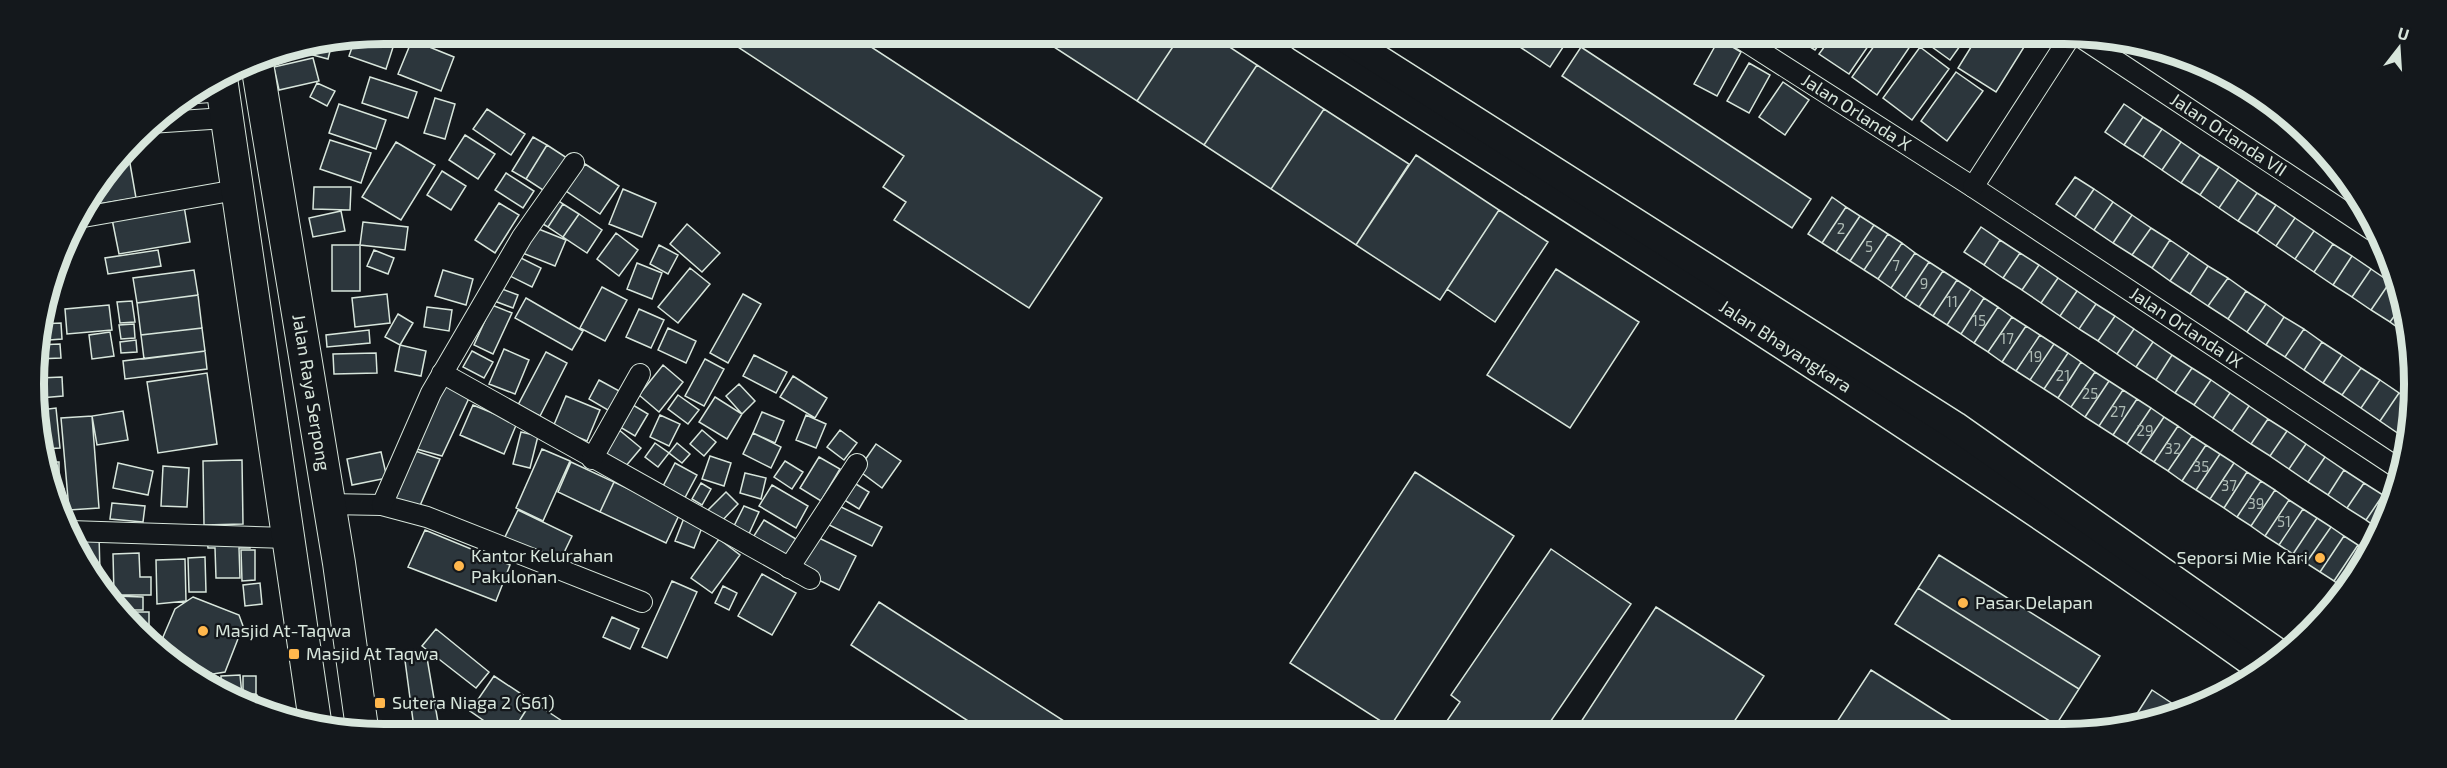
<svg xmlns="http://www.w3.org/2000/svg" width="2447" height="768" font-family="'Exo 2',sans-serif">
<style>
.building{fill:#2c363c;stroke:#d8e6dc;stroke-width:1.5}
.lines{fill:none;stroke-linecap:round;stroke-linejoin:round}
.street-casing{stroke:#d8e6dc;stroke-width:22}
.secondary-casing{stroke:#d8e6dc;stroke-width:31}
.primary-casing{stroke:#d8e6dc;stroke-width:34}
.street{stroke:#14181c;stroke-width:20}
.secondary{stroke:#14181c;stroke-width:28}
.primary{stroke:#14181c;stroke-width:32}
.poi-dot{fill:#ffb74d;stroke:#14181c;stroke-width:2}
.labels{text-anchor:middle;stroke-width:4.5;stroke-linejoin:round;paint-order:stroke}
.number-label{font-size:15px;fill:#adbab4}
.street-label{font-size:18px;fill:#d8e6dc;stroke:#14181c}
.poi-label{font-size:18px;fill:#d8e6dc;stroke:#14181c;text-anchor:start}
.rim{fill:none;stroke:#d8e6dc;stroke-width:8}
</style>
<rect width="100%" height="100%" fill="#14181c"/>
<path class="building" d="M718,34L853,35L1102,198L1029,308L894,220L906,202L883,187L904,156Z
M376,35L395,41L386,69L349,56L355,39Z
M1037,36H1180L1137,101Z
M1180,36H1213L1257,65L1204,145L1137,101Z
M1505,37L1569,38L1550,67Z
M1719,39L1741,52L1717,96L1694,84Z
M1797,39H1823L1815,50Z
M1830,39H1873L1849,74L1819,54Z
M1879,39H1909L1913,42L1877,95L1852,77Z
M1921,39H1965L1950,60Z
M1976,39H2029L1996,92L1958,68Z
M412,40L454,57L441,91L398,74Z
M332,43L328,59L309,54L311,48Z
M1581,47L1811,199L1792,228L1562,76Z
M1920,47L1949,69L1912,120L1883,98Z
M313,58L319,81L279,90L274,67Z
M1749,63L1770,75L1749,113L1727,101Z
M1257,65L1324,109L1271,189L1204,145Z
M1956,72L1983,91L1947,141L1921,121Z
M370,77L417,92L408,118L362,103Z
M2227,80H2228L2249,89L2246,93Z
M1783,82L1809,100L1785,135L1759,117Z
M317,83L335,91L327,106L310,97Z
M2249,89L2258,92L2268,102L2265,105L2246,93Z
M435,98L455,104L445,139L424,133Z
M2268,102L2284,118L2265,105Z
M339,104L386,120L376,149L329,133Z
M2124,104L2143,117L2124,145L2105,132Z
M487,109L525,134L511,155L473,129Z
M1324,109L1409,164L1356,245L1271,189Z
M2143,117L2162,129L2143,157L2124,145Z
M2162,129L2181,142L2162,170L2143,157Z
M465,135L495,154L478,179L449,160Z
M533,137L547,145L526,179L512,171Z
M330,140L371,153L361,183L320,169Z
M396,142L435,165L401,220L362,197Z
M2181,142L2200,155L2181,183L2162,170Z
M547,145L567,158L546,192L526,179Z
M128,152L136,198L86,206Z
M1416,155L1499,210L1440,300L1356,245Z
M2200,155L2219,167L2200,195L2181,183Z
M585,164L619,186L600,214L566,191Z
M2219,167L2238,180L2219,208L2200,195Z
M442,171L466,186L451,210L427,195Z
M506,173L534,191L523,208L495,190Z
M2075,177L2094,189L2075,217L2056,204Z
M2238,180L2257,193L2238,221L2219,208Z
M314,187H351L350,210L313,209Z
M623,189L656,203L642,237L609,224Z
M2094,189L2113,202L2094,230L2075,217Z
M2257,193L2276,205L2257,233L2238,221Z
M550,195L563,204L548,227L534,219Z
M1832,197L1846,207L1822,243L1808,234Z
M2113,202L2132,215L2113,243L2094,230Z
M499,203L519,215L495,253L475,240Z
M563,204L579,214L563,237L548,227Z
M2276,205L2295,218L2276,246L2257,233Z
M184,206L190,242L119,254L112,219Z
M1846,207L1860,216L1836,252L1822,243Z
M1499,210L1548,242L1495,322L1447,289Z
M341,211L345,231L313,237L309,218Z
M579,214L602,230L587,253L563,237Z
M2132,215L2151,228L2132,255L2113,243Z
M1860,216L1874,225L1850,261L1836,252Z
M2295,218L2314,231L2295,259L2276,246Z
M363,222L408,227L405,250L360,245Z
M687,224L720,253L702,272L670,244Z
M1874,225L1888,234L1864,270L1850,261Z
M531,226L566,240L555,266L520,252Z
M1981,227L2000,240L1984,265L1964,252Z
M2151,228L2170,240L2152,268L2132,255Z
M2314,231L2333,244L2314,272L2295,259Z
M616,233L638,250L619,276L597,259Z
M1888,234L1902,243L1878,279L1864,270Z
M2000,240L2020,253L2003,278L1984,265Z
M2170,240L2189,253L2170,281L2152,268Z
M1902,243L1915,253L1891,288L1878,279Z
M2333,244L2352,256L2333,285L2314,272Z
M332,245H360V291H332Z
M659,245L678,255L668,274L650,264Z
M158,250L161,266L108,274L105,258Z
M374,250L394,258L388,274L367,266Z
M1915,253L1929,262L1905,298L1891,288Z
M2020,253L2039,265L2022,290L2003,278Z
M2189,253L2208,266L2190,294L2170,281Z
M513,254L541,268L532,287L504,273Z
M2352,256L2371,269L2352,297L2333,285Z
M1929,262L1943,271L1919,307L1905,298Z
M637,263L662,273L652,299L627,289Z
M2039,265L2058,278L2041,303L2022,290Z
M2208,266L2228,278L2208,306L2190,294Z
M57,268L59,286L52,287Z
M690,268L710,284L678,323L658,307Z
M1556,269L1639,322L1570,428L1487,375Z
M2371,269L2390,282L2371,310L2352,297Z
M194,270L198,295L137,303L133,278Z
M443,270L473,279L466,305L435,296Z
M1943,271L1957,280L1933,316L1919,307Z
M2058,278L2077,291L2060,316L2041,303Z
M2228,278L2246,291L2228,319L2208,306Z
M1957,280L1971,289L1947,325L1933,316Z
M2390,282L2395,285L2403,304L2390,322L2371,310Z
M494,286L518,295L513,308L489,299Z
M602,287L627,300L605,341L580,328Z
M1971,289L1984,298L1961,334L1947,325Z
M2077,291L2096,304L2079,329L2060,316Z
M2246,291L2266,304L2247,332L2228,319Z
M387,294L390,323L355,327L352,298Z
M743,294L761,304L728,363L710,353Z
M198,295L202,328L141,335L137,303Z
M526,298L583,331L572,350L515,318Z
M1984,298L1998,307L1974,343L1961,334Z
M132,301L135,322L120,323L117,302Z
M2096,304L2115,316L2098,341L2079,329Z
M2266,304L2284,317L2266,345L2247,332Z
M2403,304L2407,316V334L2390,322Z
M109,305L112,330L67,334L65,309Z
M492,305L512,313L493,354L474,345Z
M427,307L452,310L449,331L424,327Z
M1998,307L2012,317L1988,352L1974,343Z
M639,309L664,320L651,348L626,337Z
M398,314L413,323L400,345L385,337Z
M2115,316L2134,329L2117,354L2098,341Z
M2012,317L2026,326L2002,362L1988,352Z
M2284,317L2304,329L2285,357L2266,345Z
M61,323L62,339L36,341L40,324Z
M134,324L135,338L121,339L119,325Z
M2026,326L2040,335L2016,371L2002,362Z
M202,328L205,351L144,359L141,335Z
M668,328L696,341L686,363L658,350Z
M2134,329L2153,342L2136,367L2117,354Z
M2304,329L2322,342L2304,370L2285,357Z
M369,330L370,343L327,347L326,335Z
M110,332L114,356L92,359L89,335Z
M2040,335L2054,344L2030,380L2016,371Z
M136,340L137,352L121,353L120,342Z
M2153,342L2172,355L2156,380L2136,367Z
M2322,342L2342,355L2323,383L2304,370Z
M60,344L61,358L37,359L36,345Z
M2054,344L2068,353L2044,389L2030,380Z
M400,345L426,351L421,376L395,371Z
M504,349L529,360L515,394L489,384Z
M205,351L207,369L125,379L123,361Z
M472,351L493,362L484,378L463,367Z
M546,352L567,363L540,416L518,405Z
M376,353L377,373L334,374L333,354Z
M2068,353L2081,362L2058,398L2044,389Z
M754,355L787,372L776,393L743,376Z
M2172,355L2192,368L2175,393L2156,380Z
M2342,355L2361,368L2342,395L2323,383Z
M705,359L724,369L704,406L685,396Z
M2081,362L2095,372L2071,407L2058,398Z
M663,365L683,382L659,412L639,395Z
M2192,368L2211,380L2194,405L2175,393Z
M2361,368L2380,380L2361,408L2342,395Z
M2095,372L2109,381L2085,417L2071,407Z
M207,373L217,444L158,453L147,382Z
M793,376L827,398L815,418L780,397Z
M62,377L63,396L40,398L39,378Z
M599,380L623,393L613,413L589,399Z
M2211,380L2230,393L2213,418L2194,405Z
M2380,380L2399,393L2380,421L2361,408Z
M2109,381L2123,390L2099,426L2085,417Z
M442,384L470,396L442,456L413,448Z
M739,384L755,401L742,414L726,396Z
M2123,390L2137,399L2113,435L2099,426Z
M2230,393L2249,406L2232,431L2213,418Z
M2399,393L2407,399V421L2399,434L2380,421Z
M678,395L699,410L688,424L668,409Z
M566,396L600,410L587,441L553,427Z
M715,397L742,414L727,439L699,422Z
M2137,399L2151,408L2127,444L2113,435Z
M628,402L648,414L635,436L615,424Z
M473,405L517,423L504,454L460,435Z
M2249,406L2268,419L2251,444L2232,431Z
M56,408L60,448L43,449L41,410Z
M2151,408L2164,417L2140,453L2127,444Z
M123,411L128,440L97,445L92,416Z
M762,412L784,421L775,443L753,433Z
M660,415L680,424L669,446L650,437Z
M806,415L826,424L816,448L796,440Z
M92,416L99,508L69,510L61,418Z
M2164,417L2178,426L2154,462L2140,453Z
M2268,419L2287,431L2270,456L2251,444Z
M2407,421V439L2399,434Z
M2178,426L2192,436L2168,471L2154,462Z
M618,429L641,448L620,473L598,454Z
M702,430L716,442L704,456L690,444Z
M840,430L857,443L844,460L827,447Z
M2287,431L2306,444L2289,469L2270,456Z
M521,432L538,436L530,468L513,464Z
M753,433L781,447L771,468L743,454Z
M2192,436L2206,445L2182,481L2168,471Z
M655,443L669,453L658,467L645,457Z
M677,443L690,454L682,463L669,453Z
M876,444L901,461L882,488L858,470Z
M2306,444L2325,457L2308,482L2289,469Z
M2206,445L2220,454L2196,490L2182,481Z
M542,449L570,461L543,521L516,508Z
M412,450L440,459L419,508L392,499Z
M381,452L387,478L352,485L347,459Z
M2220,454L2234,463L2210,499L2196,490Z
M710,456L731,463L724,486L702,479Z
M819,457L840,469L821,501L800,488Z
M2325,457L2344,470L2328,495L2308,482Z
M242,460L243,524L204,525L203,461Z
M785,461L803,472L792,489L774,477Z
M44,462H59V486H50L45,475Z
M571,462L614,482L600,512L558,492Z
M118,463L153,471L148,495L113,488Z
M675,463L697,475L681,505L659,494Z
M2234,463L2247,472L2224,508L2210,499Z
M163,466L189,468L187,507L161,506Z
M2344,470L2364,483L2347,508L2328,495Z
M1415,472L1514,536L1390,727L1290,663Z
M2247,472L2261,481L2237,517L2224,508Z
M745,473L766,478L761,499L740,493Z
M851,481L869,492L859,509L841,498Z
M2261,481L2275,490L2251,526L2237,517Z
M614,482L680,513L666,543L600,512Z
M701,483L711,489L702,505L692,499Z
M2364,483L2383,495L2366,520L2347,508Z
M772,485L808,506L796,528L759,506Z
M64,489L65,512H62L52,490Z
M2275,490L2289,500L2265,536L2251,526Z
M726,492L738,504L718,525L705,513Z
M2383,495L2389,500L2379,529L2366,520Z
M2289,500L2303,509L2279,545L2265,536Z
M112,503L145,506L143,522L110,519Z
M833,503L882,527L872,546L823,522Z
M744,506L759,512L748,536L733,528Z
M2303,509L2317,518L2293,554L2279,545Z
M518,510L572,536L558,565L504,539Z
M684,518L703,525L694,548L675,541Z
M2317,518L2331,527L2306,563L2293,554Z
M764,520L796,539L782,562L750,542Z
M2331,527L2344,536L2320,572L2306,563Z
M425,530L510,565L496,601L408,567Z
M99,536L100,572H89L74,537Z
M2344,536L2358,545L2334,581L2320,572Z
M817,537L856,556L839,590L800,571Z
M207,539L249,541L250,548H239L240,578H216L215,548H208Z
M719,539L740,555L712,593L691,578Z
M2358,545L2369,553L2367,559L2344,588L2334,581Z
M1551,549L1631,604L1544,731H1440L1460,702L1451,695Z
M241,550H255V580L242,581Z
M139,553L140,577H151V595H114L113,554Z
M1939,555L2100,656L2079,689L1918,588Z
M205,557L206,592H189L188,558Z
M185,559L186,601L157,604L156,560Z
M762,574L796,593L772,635L738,616Z
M92,579L109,580L108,595Z
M672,581L697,592L667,658L642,647Z
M260,583L262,604L245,606L243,585Z
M723,586L737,593L729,610L715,603Z
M1918,588L2079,689L2056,725L1895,624Z
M115,596L143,597V610H123L114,601Z
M193,597L239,615L243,626L225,672L213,674L170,657L165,651L163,637L175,609Z
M879,602L1078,730H982L851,645Z
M1656,607L1764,676L1728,731H1575Z
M125,612H149V625H138Z
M612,617L639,629L630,649L603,637Z
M142,629H151V638Z
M436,629L489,672L476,688L422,646Z
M426,652L439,728H414L404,653Z
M1871,670L1969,732L1831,731Z
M240,675L242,695H235L221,689V676Z
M243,676H256V694H243Z
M494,676L532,701L514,729H496L470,711Z
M218,677L219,688L206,683L205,678Z
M2152,690L2182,710L2133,725L2131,723Z
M257,695L258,704L237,696Z
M532,701L574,729H514Z"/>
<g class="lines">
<g class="street-casing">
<g id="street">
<path id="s1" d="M1740,38L1973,187L2401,470"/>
<path id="s2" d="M2085,40L2372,230"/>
<path d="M197,93L223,91"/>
<path d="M150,123L225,118"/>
<path d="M1973,187L2068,40"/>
<path d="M78,218L236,190"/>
<path d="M442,373L810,579"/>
<path d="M592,459L640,374"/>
<path d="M328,504L382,505L427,517L642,602"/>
<path d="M382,505L431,393L522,237L574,163"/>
<path d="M70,531L288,538"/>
<path d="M789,568L857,464"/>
</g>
</g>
<g class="secondary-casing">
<g id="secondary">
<path id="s3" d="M1302,37C1625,243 1950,447 2262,669"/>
<path d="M1343,37L1955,426L2282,656"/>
</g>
</g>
<g class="primary-casing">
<g id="primary">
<path id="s4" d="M256,58L339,563L362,728"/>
<path d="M221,78L316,728"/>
</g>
</g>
<use href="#street" class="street"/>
<use href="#secondary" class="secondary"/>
<use href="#primary" class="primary"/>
</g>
<g class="poi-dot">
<circle cx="2320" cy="558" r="6"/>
<circle cx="459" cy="566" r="6"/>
<circle cx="1963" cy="603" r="6"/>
<circle cx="203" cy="631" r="6"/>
<rect x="288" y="648" width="12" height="12" rx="3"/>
<rect x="374" y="697" width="12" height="12" rx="3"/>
</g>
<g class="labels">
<g class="number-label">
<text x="1841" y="234">2</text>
<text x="1869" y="252">5</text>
<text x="1896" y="271">7</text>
<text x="1924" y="289">9</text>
<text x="1952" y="307">11</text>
<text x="1979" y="326">15</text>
<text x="2007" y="344">17</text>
<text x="2035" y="362">19</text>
<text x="2063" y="381">21</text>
<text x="2090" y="399">25</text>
<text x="2118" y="417">27</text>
<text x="2145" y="436">29</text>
<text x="2173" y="454">32</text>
<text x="2201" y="472">35</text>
<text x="2229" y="491">37</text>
<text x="2256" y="509">39</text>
<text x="2284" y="527">51</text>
</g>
<g class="street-label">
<text dy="6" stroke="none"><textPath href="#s1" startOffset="138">Jalan Orlanda X</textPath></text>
<text dy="6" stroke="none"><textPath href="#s2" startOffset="172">Jalan Orlanda VII</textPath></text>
<text dy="6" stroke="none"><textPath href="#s1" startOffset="532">Jalan Orlanda IX</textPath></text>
<text dy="6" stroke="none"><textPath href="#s3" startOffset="574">Jalan Bhayangkara</textPath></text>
<text dy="6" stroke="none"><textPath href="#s4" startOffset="339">Jalan Raya Serpong</textPath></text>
</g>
<g class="poi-label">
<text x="471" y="562">Kantor Kelurahan<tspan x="471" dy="21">Pakulonan</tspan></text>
<text x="2308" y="564" text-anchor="end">Seporsi Mie Kari</text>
<text x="1975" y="609">Pasar Delapan</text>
<text x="215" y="637">Masjid At-Taqwa</text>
<text x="306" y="660">Masjid At Taqwa</text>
<text x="392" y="709">Sutera Niaga 2 (S61)</text>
</g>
</g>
<path d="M0 0H2447V768H0ZM384 44H2064A340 340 0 0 1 2404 384V384A340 340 0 0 1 2064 724H384A340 340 0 0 1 44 384V384A340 340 0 0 1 384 44Z" fill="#14181c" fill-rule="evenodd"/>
<path class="rim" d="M384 44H2064A340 340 0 0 1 2404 384V384A340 340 0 0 1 2064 724H384A340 340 0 0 1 44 384V384A340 340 0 0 1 384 44Z"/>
<g transform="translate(2399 48) rotate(17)" stroke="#14181c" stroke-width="4.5" paint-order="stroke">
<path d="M0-4.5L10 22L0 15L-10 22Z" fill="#d8e6dc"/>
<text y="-9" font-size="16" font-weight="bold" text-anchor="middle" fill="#d8e6dc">U</text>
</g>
</svg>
